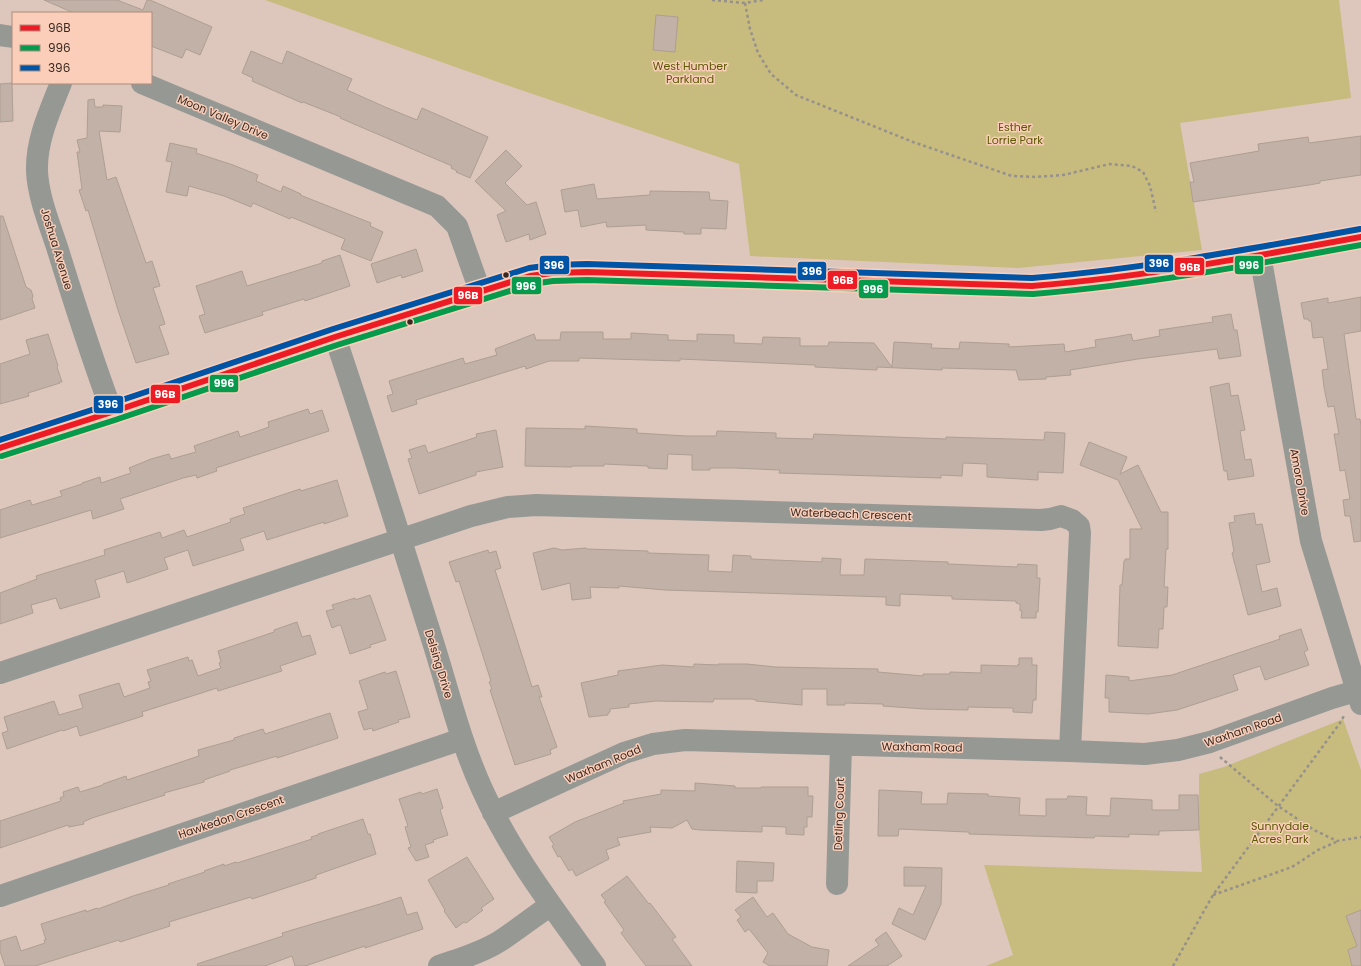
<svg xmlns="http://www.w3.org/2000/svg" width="1361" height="966" font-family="Poppins,sans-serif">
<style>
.green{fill:#c8bb7e}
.building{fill:#c2b1a6;stroke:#ae9e93}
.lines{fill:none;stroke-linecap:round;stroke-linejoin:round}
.path{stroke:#95918c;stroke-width:2.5;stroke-dasharray:3 3;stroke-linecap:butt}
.minor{stroke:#969894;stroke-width:22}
.bus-1-casing{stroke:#faceb9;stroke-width:9}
.bus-2-casing{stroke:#faceb9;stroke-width:9}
.bus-3-casing{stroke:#faceb9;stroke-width:9}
.bus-1{stroke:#ed1c24;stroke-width:6}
.bus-2{stroke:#069a4c;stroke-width:6}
.bus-3{stroke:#0054a6;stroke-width:6}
.bus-dot{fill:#3a2921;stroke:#faceb9;stroke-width:1.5}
.labels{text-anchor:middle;stroke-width:3;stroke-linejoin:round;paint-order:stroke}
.park-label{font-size:11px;fill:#5b5702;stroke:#faceb9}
.street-label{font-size:11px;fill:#3a2921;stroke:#faceb9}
.line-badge{stroke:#faceb9;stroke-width:1.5}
.badge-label{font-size:11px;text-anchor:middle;font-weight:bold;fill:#fff}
</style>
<rect width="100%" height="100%" fill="#ddc6bb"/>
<path class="green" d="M265,0H1339L1351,98L1180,123L1202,250L1018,268L750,256L739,164L515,88Z
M1343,719L1361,770V966H986L1013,955L984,865L1202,872L1199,830V774L1224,767Z"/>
<path class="building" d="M44,0H117L143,10L147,0H150L212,27L200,55L186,49L182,58L151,46V13H74Z
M656,15L678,17L675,52L653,50Z
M251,51L282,64L287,51L352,79L347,90L385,107L417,120L422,108L488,137L470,178L456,172L457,171L451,168L452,166L340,118L341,117L303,102L302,103L252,81L253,78L242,73Z
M12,83L13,121L0,122V84Z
M94,99L95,107H103V105L122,106L120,132L99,131L107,180L116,177L146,263L152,261L160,286L153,288L165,324L159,326L169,354L136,363L118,310L88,210L86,211L79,190L82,189L77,152H80L77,140L87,138L88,100Z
M1361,136V175L1320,181V183L1309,185L1193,202L1190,182H1194L1190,163L1259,151L1258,144L1308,137L1309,143Z
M170,143L197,149L196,153L233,165L258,175L256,181L281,192L283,186L301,194L300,195L371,223L370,226L383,232L371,261L341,249L345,239L291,217L290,219L253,203L251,207L224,196L189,186L187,196L166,192L172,162L166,161Z
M506,150L522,166L505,183L527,205L536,202L546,234L530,240L529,234L506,242L497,215L506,211L475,181Z
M594,184L597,199L650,195V191L709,192L710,200L728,201L726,229L701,228V234H684V232L646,230V225L607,227L606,222L581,227L578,210L565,212L561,190Z
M0,216H3L26,287L31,290L33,296L32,299L35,308L0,320Z
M416,249L423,271L402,278L401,275L377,283L371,264Z
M340,255L350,286L305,301L304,299L262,312L263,315L205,333L199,316L205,314L196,286L242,271L247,286L322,263V261Z
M1361,297V331L1344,334L1356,419H1360L1361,426V541L1354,542L1350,516H1345L1343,500L1350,499L1345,470L1340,471L1337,451L1334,434H1339L1334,406L1328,407L1324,387L1322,370L1328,369L1323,337L1313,338L1311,321H1309L1308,319H1304L1301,303L1328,298V303Z
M1231,314L1234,330H1237L1241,356L1219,359L1217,349L1138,359L1070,370L1071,375L1046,377V379L1019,380L1016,370L942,368V370L877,367V370L855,369L815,367V365L680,359V361L579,358V361H549L526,369L525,366L416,400L417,404L392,412L387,396L393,394L389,381L463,358L465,364L497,355L495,349L534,334L536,340H560L561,332H603V339H631V333L668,335V340L697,341V334L734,335V343L762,344L763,337L800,338V346H828L829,342L874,343L892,367L894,342L932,344L931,348L959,349L960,342L1009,344V347L1064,344L1065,352L1096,347L1095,340L1115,337L1131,334L1133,341L1160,336L1159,330L1213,322L1212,317Z
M48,334L58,366L57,367L62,382H59L60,383L28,393L29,396L0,404V364L30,354L26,340Z
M1229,383L1231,396L1238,395L1245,430L1240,431L1245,460L1251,459L1254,476L1228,480L1227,471H1224L1210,387Z
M308,409L310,414L322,410L329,431L216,468L217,471L197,478L196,475L183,478L120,499L124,509L93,519L91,510L0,538V510L30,500L32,505L62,496L60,491L82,484V483L100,477L101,483L131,473L129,468L151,459L169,454L171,459L196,452L194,446L238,431L240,437L255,432L269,427L268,422Z
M585,426L637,429V433L686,436H716L717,431L776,433V438L813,439L814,434L946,439V437L1044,440L1045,432L1065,433L1063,473L1038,472V480L987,477V464L963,463L962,476L941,475V478L779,473L780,470L734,468H710V470H692V455L668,454L667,469L648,468V466L604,464V466H572V467L525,466L526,428L585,429Z
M496,430L503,467L476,472V475L419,494L408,459L412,458L409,450L425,445L428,453L477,437L476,434Z
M1089,442L1127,457L1120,474L1138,465L1161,512H1168V549H1166L1164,587H1168L1167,607H1164L1163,629H1159L1158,648L1118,646L1120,585H1122L1124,561H1125V559H1130V529H1142L1118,480L1080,465Z
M337,480L348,516L324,524V522L267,540L264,531L240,539L244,550L193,566L188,550L164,558L168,569L142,578L127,583L124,571L95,580L100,597L60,609L56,598L31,605L33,613L0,624V593L37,579L36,576L105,555L104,550L160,532L162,538L184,530L187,537L231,522L230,519L245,514L243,508L300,489L301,491Z
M1254,513L1256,525L1262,524L1270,562L1256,565L1262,592L1277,588L1281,606L1248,615L1232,553L1234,552L1229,523L1235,522L1234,516Z
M554,548L562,550L586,548L587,549L648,551V553L709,555L708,571L732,572L733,555L751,556V559L822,562V558L841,559L840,575H864L865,559L948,562V564L1017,567L1018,564L1037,565V578H1040L1038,612H1036V618H1021L1022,611H1020V604L1016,603V601L952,599V596L900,594V606L886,605V597L665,590L619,586V588L590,587L591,598L572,600L570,583L542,590L533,553Z
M488,550L489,553L496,551L501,568L495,570L503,595L532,687L538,685L542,697H539L557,747L550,750L551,754L515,765L490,690L492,689L489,682L491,681L459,581L456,582L449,562Z
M370,595L386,640L370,645L371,647L350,654L341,626L339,625L332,628L326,611L334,609L332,605L355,598V600Z
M297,622L302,637L310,635L316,654L280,666L282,671L218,691L217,688L142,712L143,716L80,736L77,726L63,731L62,730L7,749L2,733L8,731L4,717L54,701L59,715L83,708L79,695L119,683L124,697L150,688L148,682L151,681L147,670L188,657L189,661L192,660L198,676L221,668L219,663L221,662L218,651L274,632V630Z
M1301,629L1308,650L1304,652L1309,665L1265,680L1260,666L1233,675L1238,690L1177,710L1148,714L1109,712V698H1105L1106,675L1129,677V681L1172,675L1280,639L1279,636Z
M1019,658H1032V665H1037L1036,700H1033L1032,713L1013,712V708L968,707V710L924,709L883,706V704L845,703V705H827V689H802V705L756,701V700L752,699H714L713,702L656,701L629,704V707L610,709V712L608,713V715L589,717L581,683L618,675V671L662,665L694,667V664L718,665V664H747L775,667L823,668L878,669V672L923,676V674H950V672L981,673V665L1018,666V664L1019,665Z
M396,671L410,717L398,720L399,722L373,731L372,728L364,730L358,712L368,709L359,681L385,672L386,674Z
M330,713L338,738L277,758V756L230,770V771L204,780V782L164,793L165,795L92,818L83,822L84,824L69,827L68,825L0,848V821L61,801L60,798L64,796L63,792L78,787L80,792L103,785V784L126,776L127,780L199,756L198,750L234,740V738L263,729L265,734Z
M695,783L735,786V788H761V787H808V796H813L812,817H807V827H804V835L786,834V827L762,826V832L700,830L692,829L687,820L672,828L650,827L651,832L617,838L620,845L606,850L609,859L576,876L572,869L569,871L560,856L558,857L552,846L554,845L549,837L575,822L624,803L623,801L661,794V790L695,791Z
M437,789L443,808L440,810L448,835L433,840L434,842L425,845L429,857L416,861L408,848L411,847L405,827L408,826L399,799L421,792L422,794Z
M879,790L922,792L921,804H947L948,793L988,794V796L1020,798L1019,815L1046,816V799H1067L1068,796L1087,797L1086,815L1110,816L1111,798L1152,800V810H1179V795H1198L1199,830L1159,831V835L1129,834V837L1095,836L1094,838L969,834V832H968L899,829L898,836H878Z
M363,819L368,834H370L376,854L316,875V878L252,899L251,897L169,922L170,926L120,942L119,940L35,966H5L0,951V941L16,936L21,951L45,943L44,940H46L41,924L86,910V912L97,908L98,909L133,896L169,885L168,884L205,872L204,871L224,864V866L236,862L237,863L275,851L312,839L311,837L318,835V834Z
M467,857L494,899L481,908L483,910L466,923L464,922L456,928L444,911L445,910L428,880Z
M737,861L774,863L773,881H757V893L736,892Z
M904,867L942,868L941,904L925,940L892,924L899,908L913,915L926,886H904Z
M627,876L649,904L650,903L676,937L672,939L692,966H646L621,933L624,930L604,902L606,901L601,895Z
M401,897L407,915L417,912L423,929L365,948V946L305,966H295L292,956L265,966H198L197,964L283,936L282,933L380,904Z
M753,897L767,917L773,913L788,934L812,947L829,950L827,966H770L763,962L768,953L749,929L745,932L737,920L741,917L735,910Z
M1361,910V966H1352L1348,950L1357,946L1346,916Z
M886,932L902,956L887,966H848L879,945L875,940Z"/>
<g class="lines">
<path class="path" d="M712,0L745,3L763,0
M745,3L750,29L758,53L771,74L796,95L913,142L1012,176L1035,177L1063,175L1110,164L1132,166L1143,172L1150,186L1156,212
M1220,757L1278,806L1314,830L1337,841L1361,837
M1213,895L1292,867L1318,850L1336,842
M1173,966L1213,895L1340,723L1345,714"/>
<path class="minor" d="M0,35L13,37
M61,83C50,111 36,140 37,171C38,196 49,223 57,247C74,302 92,358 112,412
M142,83L437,206L457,226L480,291
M1260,255L1311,541L1361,704
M335,337C369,437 400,538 432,639C448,689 460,741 482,789C511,854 554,909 595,966
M0,448L112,412L335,337L530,276L552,273L587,272L1032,286C1143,279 1252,257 1361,237
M0,673L471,516L508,507L536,505L1041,520L1050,519L1061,516L1072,520L1079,526L1080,533L1070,751
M493,813L624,753L653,744L685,740L1070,751L1145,754L1178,750L1210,742L1332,698L1356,691
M837,884L841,745
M0,896L462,739
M439,966C459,959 481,953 500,941C517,930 533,917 551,905"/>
<g class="bus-1-casing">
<path id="bus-1" d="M0,448L112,412L335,337L530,276L552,273L587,272L1032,286C1143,277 1252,257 1361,237"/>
</g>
<g class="bus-2-casing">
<path id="bus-2" d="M2,456L115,420L337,345L532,284L553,281L587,280L1033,294C1143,285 1252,265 1361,245"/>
</g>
<g class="bus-3-casing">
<path id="bus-3" d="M0,440L110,404L333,329L529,268L552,265L587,264L1032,278C1142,269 1251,249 1360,229"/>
</g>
<use href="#bus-1" class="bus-1"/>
<use href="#bus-2" class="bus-2"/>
<use href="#bus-3" class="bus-3"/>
</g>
<g class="bus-dot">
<circle cx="506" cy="275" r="3.5"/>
<circle cx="410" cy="322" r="3.5"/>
</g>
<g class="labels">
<g class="park-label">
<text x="690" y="70">West Humber<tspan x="690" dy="13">Parkland</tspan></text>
<text x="1015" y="131">Esther<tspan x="1015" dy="13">Lorrie Park</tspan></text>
<text x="1280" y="830">Sunnydale<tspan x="1280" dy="13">Acres Park</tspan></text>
</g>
<g class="street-label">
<text transform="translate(223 117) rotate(23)" y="4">Moon Valley Drive</text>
<text transform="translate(57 249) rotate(73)" y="4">Joshua Avenue</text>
<text transform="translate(1300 482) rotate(80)" y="4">Amoro Drive</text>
<text transform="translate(851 514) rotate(2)" y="4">Waterbeach Crescent</text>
<text transform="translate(439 664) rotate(73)" y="4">Delsing Drive</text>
<text transform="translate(1243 730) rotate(-19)" y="4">Waxham Road</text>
<text transform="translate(922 747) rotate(1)" y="4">Waxham Road</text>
<text transform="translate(603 764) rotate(-23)" y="4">Waxham Road</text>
<text transform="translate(839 814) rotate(-88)" y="4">Detling Court</text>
<text transform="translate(231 817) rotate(-19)" y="4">Hawkedon Crescent</text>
</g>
</g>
<g class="line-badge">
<rect x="1144" y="254" width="30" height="19" rx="4" fill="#0054a6"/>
<rect x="539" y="255" width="31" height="20" rx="4" fill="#0054a6"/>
<rect x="1234" y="255" width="30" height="20" rx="4" fill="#069a4c"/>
<rect x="1174" y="257" width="31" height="19" rx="4" fill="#ed1c24"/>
<rect x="797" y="261" width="30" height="20" rx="4" fill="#0054a6"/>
<rect x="827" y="270" width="31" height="20" rx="4" fill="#ed1c24"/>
<rect x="511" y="276" width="31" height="19" rx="4" fill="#069a4c"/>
<rect x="858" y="279" width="31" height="20" rx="4" fill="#069a4c"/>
<rect x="453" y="286" width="30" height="19" rx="4" fill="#ed1c24"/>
<rect x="209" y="374" width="30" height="19" rx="4" fill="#069a4c"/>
<rect x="150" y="384" width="31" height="20" rx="4" fill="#ed1c24"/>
<rect x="93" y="395" width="31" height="19" rx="4" fill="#0054a6"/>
</g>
<g class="badge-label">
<text x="1159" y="267">396</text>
<text x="554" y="269">396</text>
<text x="1249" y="269">996</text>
<text x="1190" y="271">96B</text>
<text x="812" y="275">396</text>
<text x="843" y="284">96B</text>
<text x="526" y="290">996</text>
<text x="873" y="293">996</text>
<text x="468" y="299">96B</text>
<text x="224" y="387">996</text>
<text x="165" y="398">96B</text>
<text x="108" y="408">396</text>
</g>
<rect x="12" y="12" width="140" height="72" fill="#faceb9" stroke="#ad8c7c"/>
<rect x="20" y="25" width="20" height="6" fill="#ed1c24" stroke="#ad8c7c"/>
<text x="48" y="32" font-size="12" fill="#3a2921">96B</text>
<rect x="20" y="45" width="20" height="6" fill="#069a4c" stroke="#ad8c7c"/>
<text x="48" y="52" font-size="12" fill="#3a2921">996</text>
<rect x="20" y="65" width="20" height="6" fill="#0054a6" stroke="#ad8c7c"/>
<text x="48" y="72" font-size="12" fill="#3a2921">396</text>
</svg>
